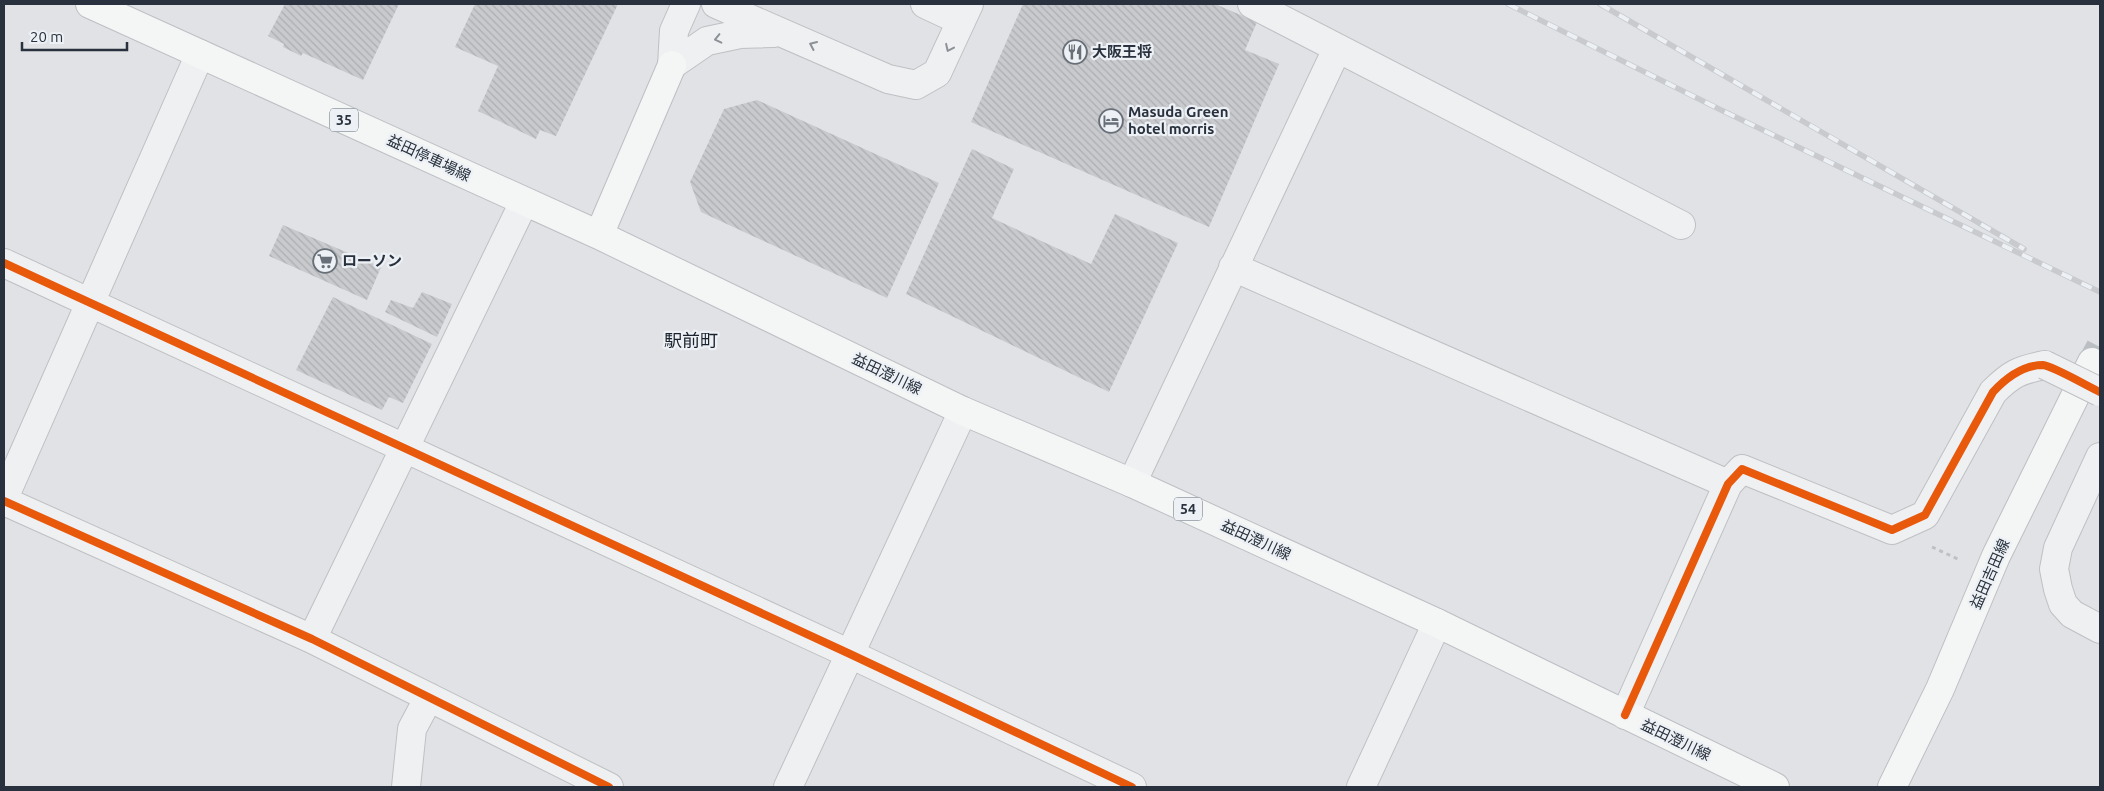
<svg xmlns="http://www.w3.org/2000/svg" width="2104" height="791" font-family="Ubuntu,'Noto Sans JP',sans-serif">
<style>
.building{fill:url(#building-back-hatch)}
.lines{fill:none;stroke-linecap:round;stroke-linejoin:round}
.major-tunnel{stroke:#bbbfc3;stroke-width:28;stroke-dasharray:28 14;stroke-linecap:butt}
.minor-casing{stroke:#bec0c3;stroke-width:30}
.major-casing{stroke:#bcbfc3;stroke-width:30}
.path{stroke:#bec1c3;stroke-width:3;stroke-dasharray:4 4;stroke-linecap:butt}
.minor{stroke:#eff0f1;stroke-width:28}
.major{stroke:#f4f5f5;stroke-width:28}
.rail-casing{stroke:#c8cacd;stroke-width:5.5}
.rail{stroke:#edf1f5;stroke-width:4;stroke-dasharray:11;stroke-linecap:butt}
.minor-bridge-casing{stroke:#bec0c3;stroke-width:30;stroke-linecap:butt}
.minor-bridge{stroke:#eff0f1;stroke-width:28}
.cycleway-casing{stroke:#edf1f5;stroke-width:11}
.cycleway{stroke:#e8590c;stroke-width:8}
.oneway{stroke:#8c9097}
.labels{text-anchor:middle;stroke-width:4.5;stroke-linejoin:round;paint-order:stroke}
.shield{fill:#edf1f5;stroke:#636b74;stroke-width:1}
.shield-label{font-size:14px;font-weight:bold;fill:#28313d}
.poi-label{font-size:15px;font-weight:bold;fill:#28313d;stroke:#edf1f5;text-anchor:start}
.street-label{font-size:15px;fill:#28313d;stroke:#edf1f5}
.quarter-label{font-size:18px;fill:#1a222d;stroke:#edf1f5}
</style>
<defs>
<pattern id="building-back-hatch" width="6" height="6" patternUnits="userSpaceOnUse" patternTransform="scale(1.25)"><rect width="6" height="6" fill="#c8cacd"/><path d="M-1 5l2 2M0 0l6 6M5-1l2 2" fill="none" stroke="#acaeb1"/></pattern>
</defs>
<rect width="100%" height="100%" fill="#e0e2e5"/>
<path class="building" d="M285,4H399L363,80L303,53L301,56L283,47L284,44L268,36Z
M475,4H618L556,136L540,130L536,139L478,111L498,66L455,47Z
M1023,4H1215L1257,22L1245,50L1279,64L1209,227L971,122Z
M757,100L939,183L887,298L701,212L690,182L724,109Z
M972,149L1014,169L992,218L1091,264L1115,214L1178,243L1109,392L906,294Z
M283,225L381,267L367,300L269,256Z
M422,292L452,304L437,337L385,312L391,300L413,308Z
M333,297L432,344L403,403L389,397L382,410L296,370Z"/>
<g class="lines">
<path class="major-tunnel" d="M2092,362L2100,347"/>
<g class="minor-casing">
<path id="minor" d="M716,4L888,79L916,85L937,73L969,4
M925,4L961,21
M1252,4L1681,225
M672,65L707,41L740,34L774,33
M672,65L674,31L686,4
M4,263L850,654L1132,787
M1233,267L1728,484
M2100,457L2058,548L2054,569L2058,589L2063,604L2072,614L2100,629
M1132,483L1337,49
M4,498L200,54
M4,501L312,639L609,787
M312,639L524,202
M1625,715L1728,484L1742,469L1892,530L1925,515L1993,392C2011,374 2019,370 2045,365
M406,787L412,729L429,697
M788,787L963,411
M1361,787L1437,623"/>
</g>
<g class="major-casing">
<path id="major" d="M90,4L599,235L963,411L1132,483L1437,623L1775,787
M599,235L672,65
M1892,787L1940,689L1996,556L2092,362"/>
</g>
<path class="path" d="M1932,547L1960,560"/>
<use href="#minor" class="minor"/>
<use href="#major" class="major"/>
<g class="rail-casing">
<path id="rail" d="M1508,4L1719,109L2100,292
M1600,4L2024,249"/>
</g>
<use href="#rail" class="rail"/>
<g class="minor-bridge-casing">
<path id="minor-bridge" d="M2045,365L2100,392"/>
</g>
<use href="#minor-bridge" class="minor-bridge"/>
<g class="cycleway-casing">
<path id="cycleway" d="M4,263L850,654L1132,787
M4,501L312,639L609,787
M1625,715L1728,484L1742,469L1892,530L1925,515L1993,392C2006,378 2023,365 2043,365C2053,366 2089,387 2100,392"/>
</g>
<use href="#cycleway" class="cycleway"/>
</g>
<defs><path id="oneway-chevron" d="M-2-3.5L2.5 0L-2 3.5" fill="none" stroke-width="1.6" stroke-linecap="round" stroke-linejoin="round" transform="scale(1.25)"/></defs>
<g class="oneway">
<use href="#oneway-chevron" transform="translate(718 39) rotate(167)"/>
<use href="#oneway-chevron" transform="translate(813 45) rotate(-156)"/>
<use href="#oneway-chevron" transform="translate(949 48) rotate(115)"/>
</g>
<defs>
<g id="restaurant-ring" transform="scale(1.25)"><circle r="9.5" fill="#edf1f5" stroke="#686f78" stroke-width="1.5"/><path d="M-5-6h1v4h1v-4h1v4h1v-4h1v5L-1.5 .5V6h-2V.5L-5-1ZM5-6V6H3V1.5H1.5Q1.5-4 5-6Z" fill="#686f78"/></g>
<g id="hotel-ring" transform="scale(1.25)"><circle r="9.5" fill="#edf1f5" stroke="#686f78" stroke-width="1.5"/><path d="M-6-4.5h1.5V1H6V5H4.5V3h-9V5H-6ZM-4 0a1.8 1.8 0 1 1 3.6 0ZM.5 0V-2.5h3Q6-2.5 6 0Z" fill="#686f78"/></g>
<g id="supermarket-ring" transform="scale(1.25)"><circle r="9.5" fill="#edf1f5" stroke="#686f78" stroke-width="1.5"/><path d="M-6-5.5h2.5l.6 2H6L4.5 2H-2.5L-4.4-4H-6ZM-1.5 3.2a1.3 1.3 0 1 0 .1 0ZM3 3.2a1.3 1.3 0 1 0 .1 0Z" fill="#686f78"/></g>
</defs>
<g fill-rule="evenodd">
<use href="#restaurant-ring" x="1075" y="52"/>
<use href="#hotel-ring" x="1111" y="121"/>
<use href="#supermarket-ring" x="325" y="261"/>
</g>
<g class="labels">
<g class="shield">
<rect x="330" y="108.5" width="28" height="23" rx="4"/>
<rect x="1174" y="497.5" width="28" height="23" rx="4"/>
</g>
<g class="shield-label">
<text x="344" y="125">35</text>
<text x="1188" y="514">54</text>
</g>
<g class="poi-label">
<text x="1092" y="57">大阪王将</text>
<text x="1128" y="117">Masuda Green<tspan x="1128" dy="17">hotel morris</tspan></text>
<text x="342" y="266">ローソン</text>
</g>
<g class="street-label">
<text transform="translate(429 158) rotate(25)" y="5">益田停車場線</text>
<text transform="translate(887 374) rotate(26)" y="5">益田澄川線</text>
<text transform="translate(1256 540) rotate(25)" y="5">益田澄川線</text>
<text transform="translate(1990 574) rotate(-66)" y="5">益田吉田線</text>
<text transform="translate(1676 740) rotate(26)" y="5">益田澄川線</text>
</g>
<g class="quarter-label">
<text x="691" y="347">駅前町</text>
</g>
</g>
<rect width="2104" height="791" fill="none" stroke="#28313d" stroke-width="10"/>
<path d="M22 42v8h105v-8" fill="none" stroke="#28313d" stroke-width="2.5"/>
<text x="30" y="42" font-size="15" fill="#28313d" stroke="#edf1f5" stroke-width="4" paint-order="stroke">20 m</text>
</svg>
